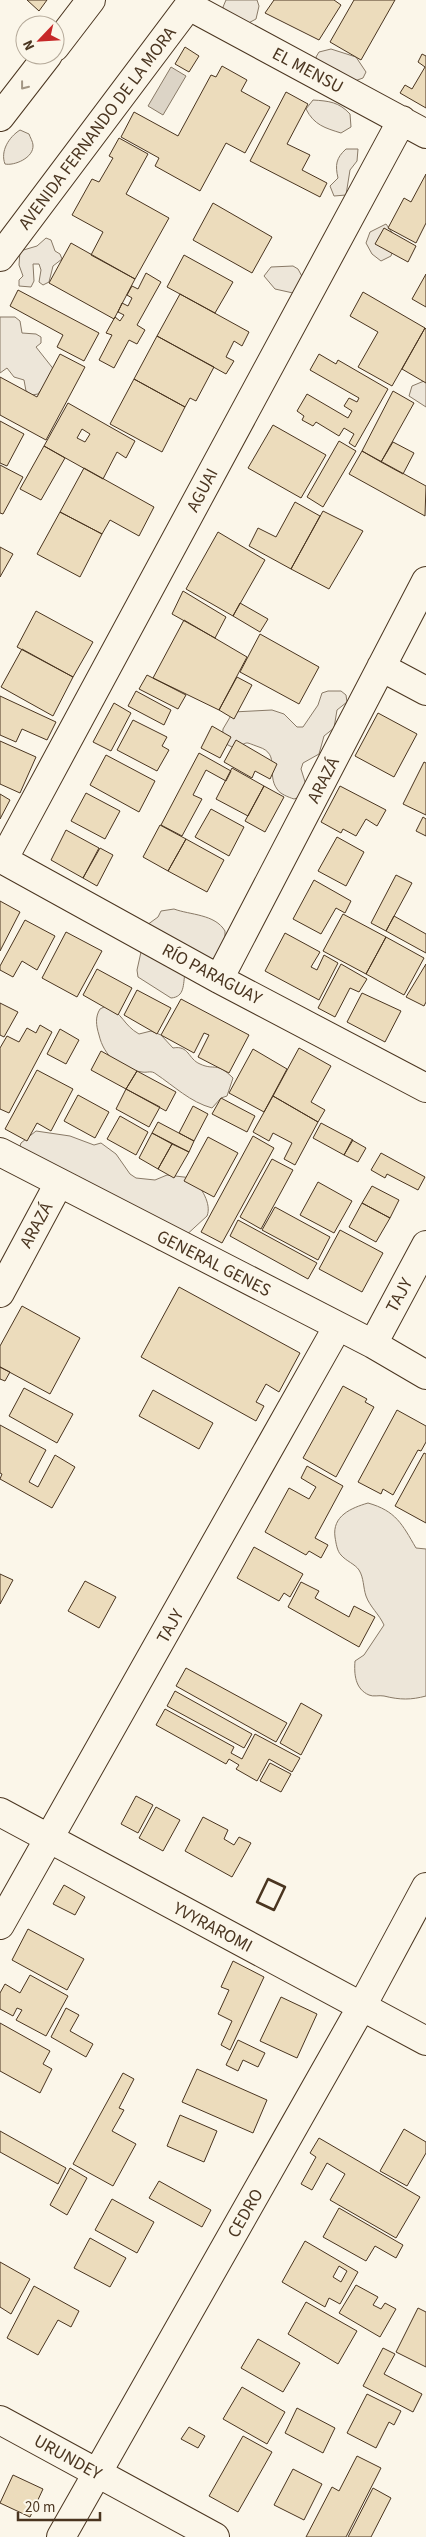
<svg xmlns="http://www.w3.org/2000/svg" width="426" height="2537" font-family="'Source Sans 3',sans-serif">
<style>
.green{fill:#ede6d9;stroke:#887966}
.water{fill:#dcd4c6;stroke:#887966}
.building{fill:#ecdcbc;stroke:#4a3520;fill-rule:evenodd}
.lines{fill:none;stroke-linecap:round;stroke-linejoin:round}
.minor-casing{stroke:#4a3520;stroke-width:30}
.major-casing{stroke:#4a3520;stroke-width:30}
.minor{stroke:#fbf6e9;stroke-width:28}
.major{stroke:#fbf6e9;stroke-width:28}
.wall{stroke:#4a3520;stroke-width:2.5}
.oneway{stroke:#a29684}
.labels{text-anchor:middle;stroke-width:4;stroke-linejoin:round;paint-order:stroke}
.street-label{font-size:18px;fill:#4a3520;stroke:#fbf6e9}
</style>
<rect width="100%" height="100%" fill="#fbf6e9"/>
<path class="green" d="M226,0H257L259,6L256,19L241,27L226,18L223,7Z
M331,49L356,57L366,72L363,78L352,82L340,71L318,62L316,57L319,52Z
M313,100C329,101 339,102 350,114L351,127L341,133C325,128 314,125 306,109Z
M20,130L29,134C30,137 33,142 33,145C34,158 14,166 5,164C0,151 9,137 20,130Z
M346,149H358L357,161L350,170L346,195L334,196L330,186L338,178C335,165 336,158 346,149Z
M386,224L396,238L391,256L381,261L372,254L366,243L370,232Z
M46,238L51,240L55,251L60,254L62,259L53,266L49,282L43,285L39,282L41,270L39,264H33L34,281L31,287L19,286V280L23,276L19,265L20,251L37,246Z
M293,266L298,269L304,280L298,290L293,293L275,289L264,276L271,267Z
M0,317H15L20,321L22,333L36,334L41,337V343L36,347L55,371L38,394L32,395L26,391L24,380L14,377L7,368L0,373Z
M424,381H426V407L409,396L412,386Z
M328,691H341L346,695L347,702L337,710L334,728L324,736L319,754L303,763L301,769L307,788L300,797L294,799C288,797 280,794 277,789C266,774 281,754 259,747C242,741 251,742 234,748L222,742L223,729L233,712L272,710L284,714L297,727H303L318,705L322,693Z
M174,909C190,915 215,914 225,931V943L217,961L185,973C183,984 185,997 171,998L138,977L137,970L147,925L158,917L161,911Z
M106,1006C123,1013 123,1025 139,1034L151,1031L161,1035L173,1048C189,1045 188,1059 200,1064C215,1071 216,1061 233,1078L227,1096L221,1098L212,1108C190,1102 174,1086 156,1074C151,1070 148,1073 142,1072C119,1069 104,1056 99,1035C96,1025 95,1017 100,1009Z
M36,1131L70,1136L94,1145L101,1143L116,1154L130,1174L136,1178L155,1180L167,1175L192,1178C201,1187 212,1204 207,1216L170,1250H158L19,1149L21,1143Z
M368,1503C396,1511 402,1524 416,1548L426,1549V1696C411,1700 400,1700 384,1696C379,1695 373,1697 369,1695C355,1689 354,1674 355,1661L364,1655L384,1625C379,1614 370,1607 366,1596C363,1587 364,1578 359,1570C355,1564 346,1561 341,1555C337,1551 336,1543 335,1537C332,1516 351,1508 368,1503Z"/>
<path class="water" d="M171,67L186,76L163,115L148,106Z"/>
<path class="building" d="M27,0H47L39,11Z
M274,0H334L341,5L319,40L265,13Z
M354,0H395L361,60L330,42Z
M185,47L199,56L189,72L175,64Z
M422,54L426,56V108L400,93L405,85L412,89L425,67L418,62Z
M222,66L247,80L241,91L270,107L245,153L226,143L200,191L155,166L159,158L121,137L134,112L178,136L211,75L216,77Z
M286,92L308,104L287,144L310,155L302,170L327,183L320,197L250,161Z
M119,138L148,154L126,194L169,218L135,279L91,255L103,232L72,215L92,179L99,182L113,158L109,156Z
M426,174V223L416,243L388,228L404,198L411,202Z
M213,203L272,237L252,273L193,240Z
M384,228L416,246L408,262L375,244Z
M71,243L135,279L114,319L49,283Z
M184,255L233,282L215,313L167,287Z
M146,273L161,282L137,325L145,330L137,344L129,340L114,368L99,360L112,335L106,333L115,317L120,321L124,315L118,312L122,303L128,306L132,298L127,295L132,286L138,289Z
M426,274V307L412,299Z
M18,290L99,333L84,361L57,347L63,335L10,306Z
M363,292L425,328L392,386L358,367L378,332L350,316Z
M180,294L249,332L242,346L234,341L226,357L234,361L226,374L157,336Z
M425,328L426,329V383L402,369Z
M157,336L214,367L196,401L190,398L185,407L134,379Z
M60,354L85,367L46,440L0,415V377L37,397Z
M319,354L336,364L338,360L388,389L355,447L349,443L354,434L344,428L339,436L316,422L313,426L302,420L304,416L297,411L307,394L348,418L352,411L344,406L349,398L357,402L359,398L310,370Z
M134,379L185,407L162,452L110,424Z
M393,391L414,403L381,462L362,451Z
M68,403L135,441L126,458L117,452L103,479L44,446ZM82,429L90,434L85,442L77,438Z
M0,421L24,434L7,466L0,463Z
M273,425L326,455L301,498L248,468Z
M339,441L356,451L323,507L307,497Z
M393,442L414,453L403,474L381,462Z
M44,446L65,458L41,500L20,489Z
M362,451L426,486L425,516L349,474Z
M0,465L23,477L3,514L0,513Z
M84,468L154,507L139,536L110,520L102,534L60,512Z
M295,502L320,516L291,569L249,546L258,528L276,537Z
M323,511L363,531L329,589L291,569Z
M60,512L102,534L80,577L37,554Z
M218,532L265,560L233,616L186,589Z
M0,547L13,554L0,577Z
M183,591L226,617L215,638L172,614Z
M240,603L268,619L260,632L233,616Z
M36,611L93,642L73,677L17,647Z
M184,620L247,657L219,710L153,678Z
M260,634L319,667L299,704L240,672Z
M22,649L73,677L53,716L1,687Z
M147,675L186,695L178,709L139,689Z
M237,677L252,685L234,719L219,710Z
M136,691L171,710L164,725L128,706Z
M0,696L56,722L47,740L22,729L16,742L0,735Z
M114,703L131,713L111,751L93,742Z
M378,713L417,734L394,777L355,756Z
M133,720L167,737L162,746L169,750L157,771L117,750Z
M212,726L231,737L220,758L201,748Z
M236,740L277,764L270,779L255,771L252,778L224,762Z
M0,741L36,757L20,793L0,784Z
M199,753L231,771L226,781L206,770L193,795L202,799L182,836L161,825Z
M106,755L155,781L139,812L90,785Z
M424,762L426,763V815L403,804Z
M232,768L264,786L248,816L216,799Z
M264,786L284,797L265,832L245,821Z
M340,786L386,810L377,826L366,819L356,836L343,829L341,833L321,822Z
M86,793L120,811L105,839L71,821Z
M0,794L10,800L0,819Z
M211,809L244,827L229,856L195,837Z
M423,817L426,819V836L416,831Z
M160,825L186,839L168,871L143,857Z
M66,830L99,848L83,878L51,860Z
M337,837L364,852L346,886L318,871Z
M186,839L224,860L207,892L168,871Z
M100,848L113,855L97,886L83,878Z
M396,875L412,883L386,931L371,923Z
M314,880L351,901L345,913L336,908L321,934L293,919Z
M0,901L20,912L0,951Z
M343,914L386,937L366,974L323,951Z
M394,916L426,934V953L386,931Z
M25,920L55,936L37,970L22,961L13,977L0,970V966Z
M66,932L102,951L77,997L42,978Z
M285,933L320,952L311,967L317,970L324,955L338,963L319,1000L265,971Z
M386,937L424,958L404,995L366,974Z
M341,964L367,979L359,992L350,988L335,1017L318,1008Z
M426,964V1002L424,1006L406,997Z
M97,969L132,988L118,1015L83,995Z
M137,990L171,1008L157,1034L124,1015Z
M362,993L401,1011L385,1042L347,1022Z
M181,999L249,1035L229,1073L198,1057L209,1035L204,1033L194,1053L161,1035Z
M0,1003L18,1012L4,1037L0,1035Z
M40,1025L52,1032L9,1113L0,1109V1048L7,1036L19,1042L27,1028L36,1033Z
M60,1029L79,1040L66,1064L47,1054Z
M299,1048L331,1066L311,1102L325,1110L318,1122L273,1096Z
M253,1049L287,1069L264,1112L229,1093Z
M101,1051L137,1071L126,1089L91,1070Z
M37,1070L73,1089L51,1131L37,1123L27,1141L5,1129Z
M137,1071L176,1092L166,1111L126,1089Z
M126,1089L160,1107L149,1127L116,1109Z
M78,1095L109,1112L95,1138L64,1121Z
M273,1096L318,1122L295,1165L284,1159L292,1143L273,1133L269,1141L253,1132Z
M221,1098L255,1116L247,1132L212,1114Z
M193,1106L208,1114L194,1141L179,1133Z
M120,1116L148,1132L136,1155L107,1139Z
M158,1122L194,1141L189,1152L152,1133Z
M321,1123L353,1140L344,1155L313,1138Z
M152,1133L172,1144L158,1169L139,1158Z
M253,1136L274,1148L222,1243L201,1232Z
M208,1137L238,1153L214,1197L184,1181Z
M352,1140L366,1148L358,1162L344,1155Z
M172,1144L189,1152L174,1178L158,1169Z
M381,1153L425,1177L418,1190L387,1174L385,1178L371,1170Z
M272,1159L293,1170L261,1229L240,1217Z
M318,1182L352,1201L334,1233L300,1215Z
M372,1186L399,1200L390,1218L362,1203Z
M362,1203L390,1218L376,1242L349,1227Z
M275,1207L330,1237L318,1260L262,1230Z
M238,1220L317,1263L308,1279L230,1236Z
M340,1230L383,1253L362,1292L319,1269Z
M179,1287L300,1353L279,1392L266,1384L256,1402L264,1406L256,1421L141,1357Z
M22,1306L80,1338L50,1394L0,1367V1346Z
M0,1367L10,1372L5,1381L0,1379Z
M343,1386L367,1399L365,1402L374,1407L336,1477L303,1458Z
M24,1388L73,1414L57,1443L9,1416Z
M153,1390L213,1423L199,1449L139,1416Z
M397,1410L426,1426V1442L421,1451L418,1450L393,1495L383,1489L381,1494L358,1482Z
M0,1425L46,1450L29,1482L38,1487L55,1455L75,1467L52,1508L0,1479L2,1474L0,1473Z
M424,1453L426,1454V1523L395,1506Z
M307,1466L343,1486L315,1538L328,1545L321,1558L309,1551L306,1555L265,1532L289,1488L309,1499L316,1487L301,1478Z
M254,1547L303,1574L290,1597L284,1593L279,1601L237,1578Z
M0,1574L13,1580L0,1604Z
M85,1581L116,1597L99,1628L68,1611Z
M301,1582L319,1591L315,1598L349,1617L354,1606L375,1617L359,1647L288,1607Z
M186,1668L287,1723L276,1742L176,1686Z
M175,1691L252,1734L244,1748L167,1706Z
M301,1703L322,1715L301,1755L280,1743Z
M165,1709L234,1747L231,1753L242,1759L255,1734L300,1758L292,1772L269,1759L257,1781L236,1769L239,1765L229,1759L226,1764L156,1725Z
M270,1763L291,1774L281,1792L260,1781Z
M136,1796L153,1805L138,1833L121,1824Z
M156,1807L180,1820L163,1851L139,1838Z
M203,1817L228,1830L224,1839L234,1845L239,1837L251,1843L232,1877L185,1851Z
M64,1885L85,1897L75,1915L53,1904Z
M28,1929L84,1959L67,1990L12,1960Z
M233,1961L264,1977L230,2050L221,2045L232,2021L218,2014L229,1990L221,1987Z
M30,1975L68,1996L46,2036L16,2020L22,2010L17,2008L13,2016L0,2009V1993L5,1984L20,1993Z
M281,1997L317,2014L297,2058L260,2041Z
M66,2008L79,2015L70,2031L93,2044L86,2057L51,2037Z
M0,2023L50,2051L43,2064L52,2069L40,2093L0,2071Z
M238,2040L265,2053L258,2067L243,2060L238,2071L226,2065Z
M197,2069L267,2100L253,2133L182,2102Z
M123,2073L134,2079L119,2108L124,2110L112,2131L136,2144L113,2186L73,2164Z
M180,2115L217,2131L204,2162L167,2146Z
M404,2129L426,2142V2153L407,2186L380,2171Z
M0,2131L66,2168L58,2184L0,2152Z
M319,2138L420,2197L396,2238L330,2200L345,2174L327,2163L312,2190L301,2184L316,2157L310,2153Z
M70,2168L87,2178L67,2215L50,2205Z
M159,2181L211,2210L202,2227L149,2198Z
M112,2199L154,2222L137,2253L95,2230Z
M339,2208L403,2245L396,2258L375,2246L366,2261L323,2237Z
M90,2238L126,2258L110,2287L74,2268Z
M305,2241L358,2272L340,2304L329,2298L325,2307L282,2282ZM339,2266L347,2271L341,2282L333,2277Z
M0,2262L30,2279L11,2314L0,2307Z
M356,2285L378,2297L373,2305L381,2309L385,2303L396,2309L380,2337L339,2313Z
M34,2286L79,2311L71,2327L58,2320L38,2355L7,2338Z
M306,2302L357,2331L338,2364L288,2334Z
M418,2308L426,2312V2367L396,2352Z
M258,2339L300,2363L283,2392L241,2368Z
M383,2348L395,2354L384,2374L422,2394L413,2412L363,2386Z
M242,2387L285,2412L267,2444L223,2419Z
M367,2394L401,2411L394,2425L389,2422L376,2448L347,2433Z
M297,2408L335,2428L323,2453L285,2433Z
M189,2427L205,2436L198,2448L181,2439Z
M243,2436L272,2452L238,2512L209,2496Z
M357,2456L381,2468L346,2537H306L332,2487L339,2491Z
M293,2469L322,2484L304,2520L274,2505Z
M13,2475L43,2489L30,2517L0,2503Z
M373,2488L391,2498L371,2537H348Z"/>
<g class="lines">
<g class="minor-casing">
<path id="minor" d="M189,6L426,134
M381,667L426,691
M0,858L219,979L426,1088
M3,860L402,120
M219,979L426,581
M0,1152L373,1344L426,1375
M0,1293L59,1183
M373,1344L426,1245
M0,1812L426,2041
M0,1925L338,1326
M0,2420L215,2537
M61,2537L362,2006L426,1887"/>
</g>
<g class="major-casing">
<path id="major" d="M55,47L91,0
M0,117L48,55
M0,257L193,0"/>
</g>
<use href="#minor" class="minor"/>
<use href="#major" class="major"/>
<path class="wall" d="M268,1879L285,1887L274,1910L257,1902Z"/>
</g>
<defs><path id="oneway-chevron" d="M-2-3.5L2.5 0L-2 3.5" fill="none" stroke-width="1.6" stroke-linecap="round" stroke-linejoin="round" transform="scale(1.25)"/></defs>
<use class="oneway" href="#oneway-chevron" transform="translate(24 86) rotate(128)"/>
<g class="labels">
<g class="street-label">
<text transform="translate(308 70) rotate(28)" y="6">EL MENSU</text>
<text transform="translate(97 128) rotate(-53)" y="6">AVENIDA FERNANDO DE LA MORA</text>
<text transform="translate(202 490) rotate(-62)" y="6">AGUAI</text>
<text transform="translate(323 780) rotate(-63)" y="6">ARAZÁ</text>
<text transform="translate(212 974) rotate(28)" y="6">RÍO PARAGUAY</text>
<text transform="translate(36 1225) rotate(-61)" y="6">ARAZÁ</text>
<text transform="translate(214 1263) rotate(27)" y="6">GENERAL GENES</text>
<text transform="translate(399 1295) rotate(-62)" y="6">TAJY</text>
<text transform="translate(170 1626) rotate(-61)" y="6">TAJY</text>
<text transform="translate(213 1927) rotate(28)" y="6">YVYRAROMI</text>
<text transform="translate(245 2213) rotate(-60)" y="6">CEDRO</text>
<text transform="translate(68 2457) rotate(29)" y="6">URUNDEY</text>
</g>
</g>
<g transform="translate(40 40) rotate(245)"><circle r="24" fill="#fbf6e9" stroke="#b4a999"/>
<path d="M0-4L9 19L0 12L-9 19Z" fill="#c62828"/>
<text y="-8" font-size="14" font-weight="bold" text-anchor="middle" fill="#4a3520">N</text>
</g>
<path d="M18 2512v8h82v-8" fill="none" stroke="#4a3520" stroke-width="2.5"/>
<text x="25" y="2512" font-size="15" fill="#4a3520" stroke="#fbf6e9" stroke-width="4" paint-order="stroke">20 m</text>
</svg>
